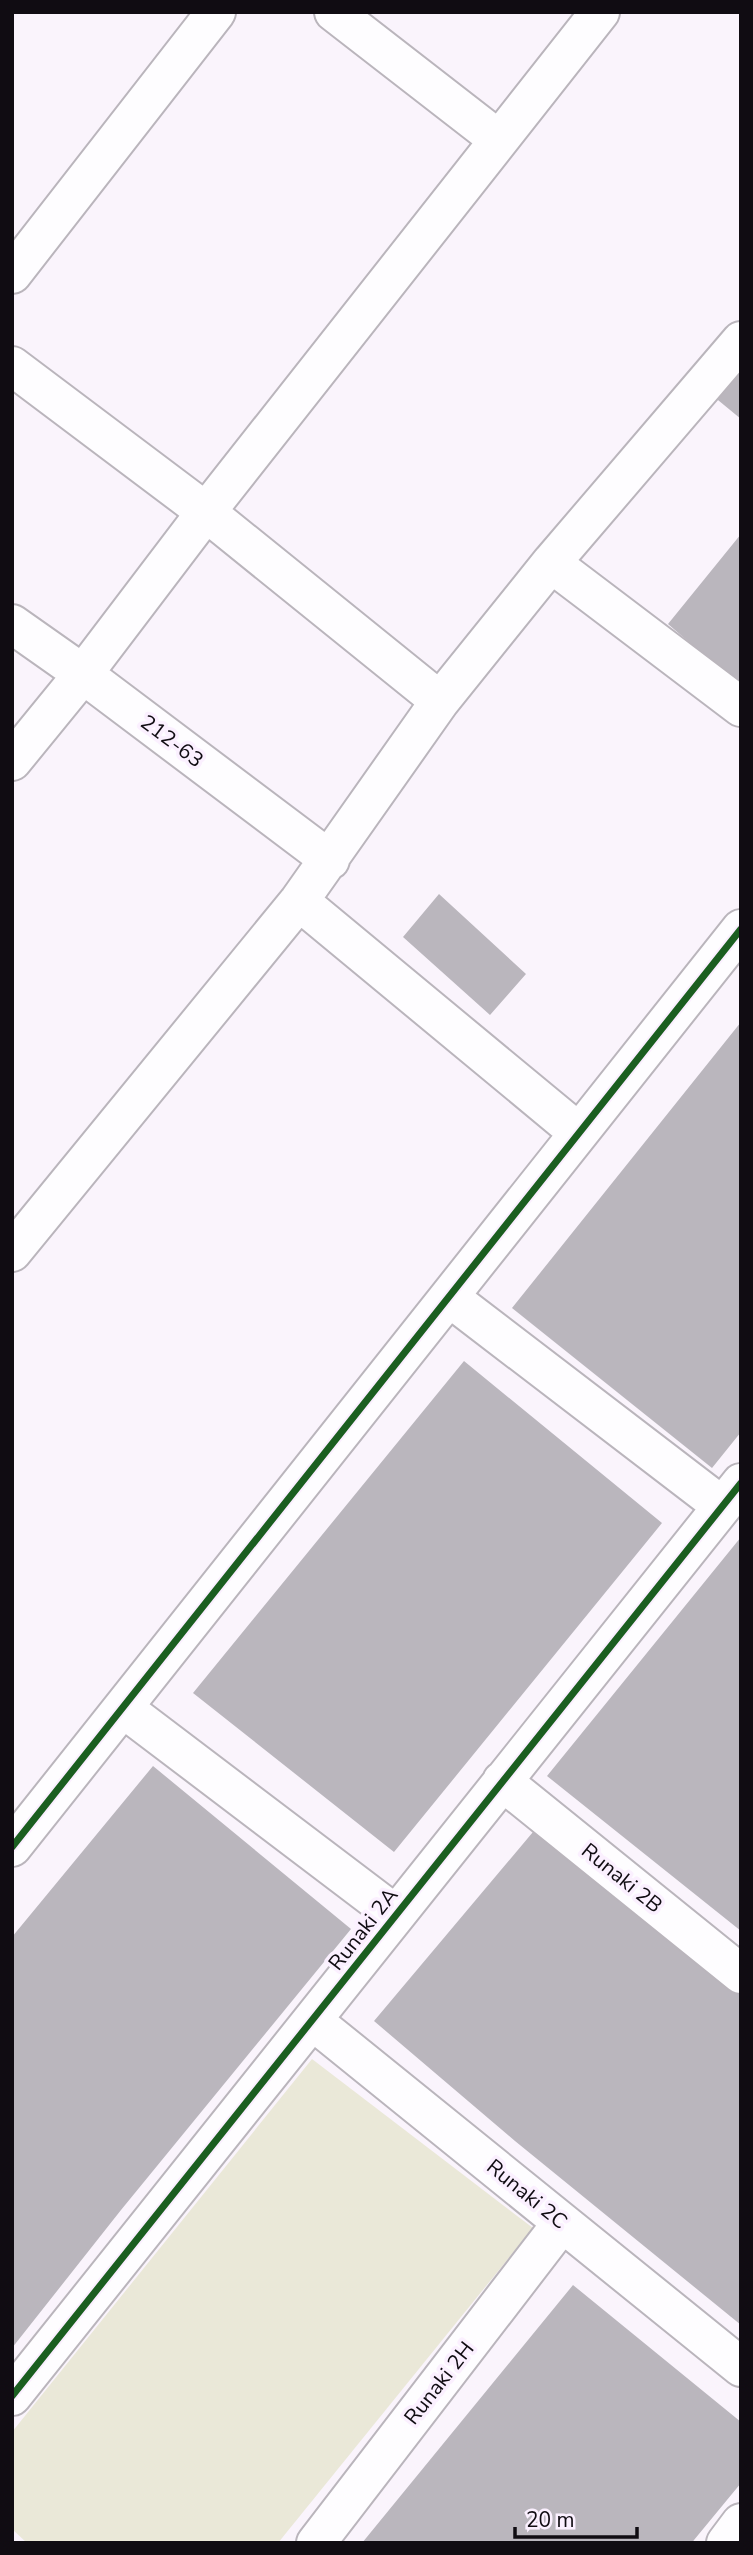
<svg xmlns="http://www.w3.org/2000/svg" width="753" height="2555" font-family="'Nunito Sans',sans-serif">
<style>
.green{fill:#eae8d8}
.building{fill:#bab6bd}
.lines{fill:none;stroke-linecap:round;stroke-linejoin:round}
.minor-casing{stroke:#bab5bc;stroke-width:42}
.minor{stroke:#fefdff;stroke-width:38}
.cycleway-casing{stroke:#fbf0ff;stroke-width:11}
.cycleway{stroke:#1b5e20;stroke-width:7}
.labels{text-anchor:middle;stroke-width:7;stroke-linejoin:round;paint-order:stroke}
.street-label{font-size:21px;fill:#100c12;stroke:#fbf0ff}
</style>
<rect width="100%" height="100%" fill="#faf4fc"/>
<path class="green" d="M312,2059L533,2228L278,2543H27L12,2529V2432Z"/>
<path class="building" d="M741,350V419L707,391Z
M741,534V687L668,624Z
M439,894L526,974L490,1015L403,937Z
M741,1022V1432L712,1468L512,1308Z
M464,1361L662,1523L394,1852L193,1693Z
M741,1537V1931L547,1776Z
M153,1766L351,1929L121,2210L12,2348V1937Z
M538,1826L741,1994V2325L515,2141L374,2021Z
M573,2285L741,2422V2483L694,2540L692,2543H362Z"/>
<g class="lines">
<g class="minor-casing">
<path id="minor" d="M334,12L499,140
M12,274L216,12
M12,366L206,512L440,701
M551,563L741,707
M12,624L83,674L330,860
M12,761L83,674L206,512L600,12
M299,901L579,1133
M12,1252L299,901L440,701L551,563L741,341
M449,1297L722,1506
M123,1708L396,1915
M502,1781L741,1974
M12,1847L741,929
M313,2021L741,2367
M12,2396L741,1483
M316,2543L562,2223
M726,2543L741,2523"/>
</g>
<use href="#minor" class="minor"/>
<g class="cycleway-casing">
<path id="cycleway" d="M12,1847L741,929
M12,2396L741,1483"/>
</g>
<use href="#cycleway" class="cycleway"/>
</g>
<g class="labels">
<g class="street-label">
<text transform="translate(172 741) rotate(37)" y="7">212-63</text>
<text transform="translate(622 1878) rotate(39)" y="7">Runaki 2B</text>
<text transform="translate(363 1929) rotate(-52)" y="7">Runaki 2A</text>
<text transform="translate(527 2194) rotate(39)" y="7">Runaki 2C</text>
<text transform="translate(439 2383) rotate(-52)" y="7">Runaki 2H</text>
</g>
</g>
<rect width="753" height="2555" fill="none" stroke="#100c12" stroke-width="28"/>
<path d="M515 2527v10h122v-10" fill="none" stroke="#100c12" stroke-width="3.5"/>
<text x="526" y="2527" font-size="21" fill="#100c12" stroke="#fbf0ff" stroke-width="5" paint-order="stroke">20 m</text>
</svg>
